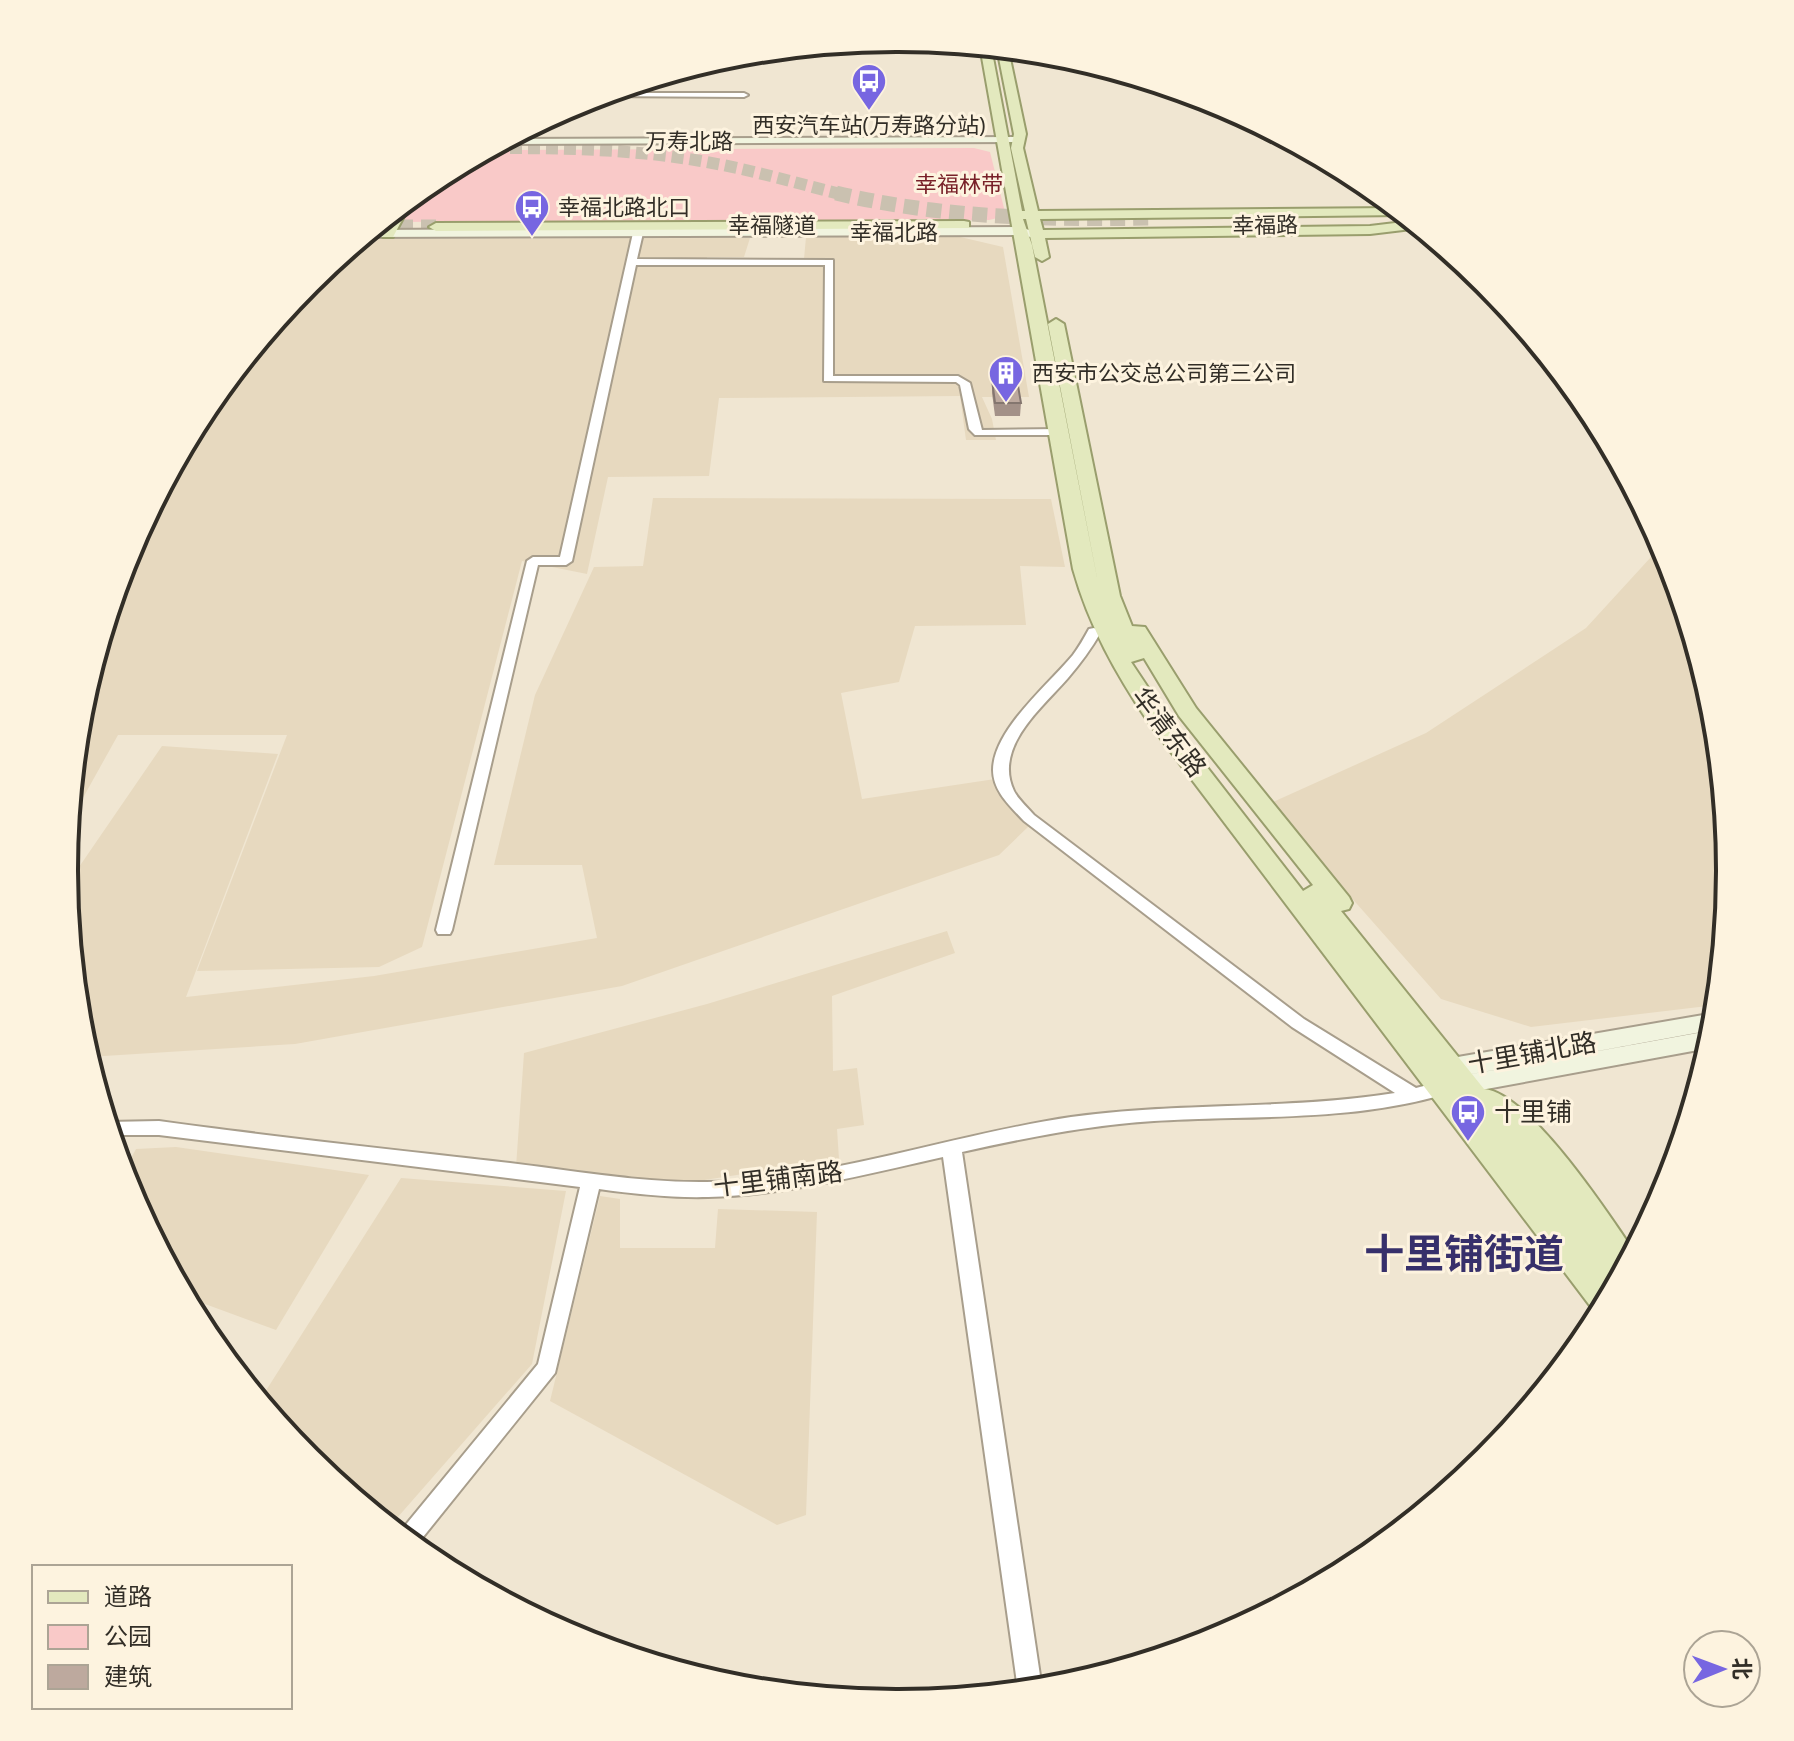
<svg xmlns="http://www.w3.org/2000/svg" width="1794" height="1741" font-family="'Open Sans','Noto Sans SC',sans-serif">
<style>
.built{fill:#e7d9bf}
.green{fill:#f9c9c8}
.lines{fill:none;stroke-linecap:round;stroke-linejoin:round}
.primary-tunnel-far1{stroke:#cac1b0;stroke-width:12;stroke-dasharray:12 6;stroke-linecap:butt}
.primary-tunnel{stroke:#cac1b0;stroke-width:15;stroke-dasharray:15 8;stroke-linecap:butt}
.street-casing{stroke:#a89e8c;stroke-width:4}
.secondary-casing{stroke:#a89e8c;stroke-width:4}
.primary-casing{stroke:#999e6d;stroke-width:4}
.street{fill:#fff;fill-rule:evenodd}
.secondary{fill:#f1f4df;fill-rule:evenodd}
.primary{fill:#e3e9be;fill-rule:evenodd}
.wall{fill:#a39188}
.building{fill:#bda99e;stroke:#84766f;stroke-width:2}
.labels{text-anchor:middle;stroke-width:6;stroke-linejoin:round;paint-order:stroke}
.far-poi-label{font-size:22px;fill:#322e27;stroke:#fdf3df;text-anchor:start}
.far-street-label{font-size:22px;fill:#322e27;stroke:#fdf3df}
.far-park-label{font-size:22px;fill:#782028;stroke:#fdf3df}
.street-label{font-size:26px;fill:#322e27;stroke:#fdf3df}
.poi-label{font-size:26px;fill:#322e27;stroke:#fdf3df;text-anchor:start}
.near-district-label{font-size:40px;font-weight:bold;fill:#37306b;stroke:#fdf3df}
.rim{fill:none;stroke:#322e27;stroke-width:4}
</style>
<rect width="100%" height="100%" fill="#f0e6d2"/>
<path class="built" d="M956,236L1003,247L1029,397H982L992,419L996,440H966L960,396L719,398L709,476L608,477L587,574L522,561L422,947L379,967L197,971L287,735H118L69,823L81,708L128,551L205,408L309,282L360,239L750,238L744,257H707V260L804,259L806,237Z
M653,498L1051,499L1065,567L1020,566L1026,625L915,626L899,682L841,693L862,799L995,779L1029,826L999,855L622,986L295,1044L88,1057L80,1032L66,886L162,746L278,754L186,997L374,976L597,938L582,865H494L535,695L594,567L643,566Z
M1662,545L1714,709L1729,871L1716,1005L1531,1027L1441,999L1349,895L1273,802L1426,733L1586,628Z
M947,931L955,953L832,996L833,1071L857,1068L864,1125L837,1129L839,1159L666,1186L516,1167L524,1053L707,1004Z
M176,1147L369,1175L276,1330L186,1297L128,1189L123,1173L136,1149Z
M401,1178L566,1191L532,1364L390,1526L308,1459L260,1400Z
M600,1196L620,1199V1248H715L718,1209L817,1212L806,1515L777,1525L550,1401Z"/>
<path class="green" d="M974,148L990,152L1006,216L989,220L381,222L435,178L487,150Z"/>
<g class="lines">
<path class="primary-tunnel-far1" d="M492,148C562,148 632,149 701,161C749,169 796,183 844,195"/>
<path class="primary-tunnel" d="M836,193C940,218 1047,220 1154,218
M375,227H436"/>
<g class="street-casing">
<path id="street" d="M607,93H744L748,95L744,97L597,96Z
M638,230L643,233L637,259L833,260V376H958L970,383L982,430L1060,429L1066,432L1060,435H975L969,429L960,385L956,382L824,381L825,265H636L572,561L566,565H538L452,930L450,934H438L436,930L527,561L533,557H560L633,233Z
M1094,628L1101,632C1091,649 1080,664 1068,678C1042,708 993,747 1014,791C1018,799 1028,808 1034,815L1304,1019L1416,1088L1443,1081L1449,1083L1452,1088L1449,1093C1352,1122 1256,1115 1154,1121C1089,1125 1025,1138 962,1152L1042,1689L1018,1690L943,1157C867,1174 787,1195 708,1197C672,1198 635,1194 599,1189L555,1373L415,1547L399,1533L538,1364L580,1187L159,1135H111L107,1122L159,1121C273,1137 387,1149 501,1162C570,1170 638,1183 707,1182C830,1180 949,1135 1071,1117C1179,1102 1288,1110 1395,1093L1292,1027L1024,821C1010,806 993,791 993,770C993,730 1049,684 1073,655C1079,647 1084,638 1089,629Z"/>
</g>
<g class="secondary-casing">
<path id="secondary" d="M1019,137L1023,138V142L499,144L509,139Z
M1019,227L1043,234L1037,238L1019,235L363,237L371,230Z
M1715,1013L1714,1030L1461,1076L1712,1030L1709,1048L1448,1096L1439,1093L1432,1084L1443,1061L1452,1058Z"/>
</g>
<g class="primary-casing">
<path id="primary" d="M980,46L991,47L1022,211H1025L1011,148L1014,134L997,48L1008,49L1026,134L1023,148L1038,211L1396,208L1404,215L1040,219L1043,230L1370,226L1412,221L1420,228L1370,234L1045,238L1049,257L1042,261L1035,257L1026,219H1023L1032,245L1100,593L1048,324L1056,319L1064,324L1120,596L1132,626L1145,627L1196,708L1349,897L1352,903L1349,909L1341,911L1484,1089C1529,1093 1608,1213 1633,1250L1600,1313L1594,1311L1149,723C1116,674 1089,626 1073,569ZM1144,658L1179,716L1313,885L1303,891L1165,713L1131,662Z
M409,200L411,203L393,237H383L381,234L392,213Z
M964,221L969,222V228L436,231L429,227L436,223Z"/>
</g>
<use href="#street" class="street"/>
<use href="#secondary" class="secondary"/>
<use href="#primary" class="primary"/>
</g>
<path class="wall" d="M992,380L1021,403L1020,416H995L992,393Z"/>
<path class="building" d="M992,380H1017L1021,403H995Z"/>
<defs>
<g id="bus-pin" transform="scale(1.8)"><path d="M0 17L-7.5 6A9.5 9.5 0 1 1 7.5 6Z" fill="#7766e1" stroke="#fdf3df"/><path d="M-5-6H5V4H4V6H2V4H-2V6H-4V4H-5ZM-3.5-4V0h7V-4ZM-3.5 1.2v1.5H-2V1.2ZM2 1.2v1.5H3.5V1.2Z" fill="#fff"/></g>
<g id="building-pin" transform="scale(1.8)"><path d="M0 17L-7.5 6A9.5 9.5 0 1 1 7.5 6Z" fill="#7766e1" stroke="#fdf3df"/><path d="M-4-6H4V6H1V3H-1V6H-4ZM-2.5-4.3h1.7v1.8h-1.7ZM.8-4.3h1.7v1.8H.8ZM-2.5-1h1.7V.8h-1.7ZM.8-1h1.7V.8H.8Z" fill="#fff"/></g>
</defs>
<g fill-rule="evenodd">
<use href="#bus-pin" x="869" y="81"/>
<use href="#bus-pin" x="532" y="207"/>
<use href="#building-pin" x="1006" y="373"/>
<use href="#bus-pin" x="1468" y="1112"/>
</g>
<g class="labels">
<g class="far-poi-label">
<text x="869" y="133" text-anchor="middle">西安汽车站(万寿路分站)</text>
<text x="558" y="215">幸福北路北口</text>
<text x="1032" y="381">西安市公交总公司第三公司</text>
</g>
<g class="far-street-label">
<text x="689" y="149">万寿北路</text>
<text x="772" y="233">幸福隧道</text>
<text transform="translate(1265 225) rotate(-1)" y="8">幸福路</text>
<text x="894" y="240">幸福北路</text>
</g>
<g class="far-park-label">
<text x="959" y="192">幸福林带</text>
</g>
<g class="street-label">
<text transform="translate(1169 732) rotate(53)" y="9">华清东路</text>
<text transform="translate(1532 1053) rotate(-10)" y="9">十里铺北路</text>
<text transform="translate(778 1179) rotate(-7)" y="9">十里铺南路</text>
</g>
<g class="poi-label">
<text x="1494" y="1121">十里铺</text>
</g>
<g class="near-district-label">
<text x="1464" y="1268">十里铺街道</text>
</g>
</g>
<path d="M0 0H1794V1741H0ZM896 52H898A818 818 0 0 1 1716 870V871A818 818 0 0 1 898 1689H896A818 818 0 0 1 78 871V870A818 818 0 0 1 896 52Z" fill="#fdf3df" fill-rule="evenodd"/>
<path class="rim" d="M896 52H898A818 818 0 0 1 1716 870V871A818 818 0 0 1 898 1689H896A818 818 0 0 1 78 871V870A818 818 0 0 1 896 52Z"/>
<rect x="32" y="1565" width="260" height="144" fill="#fdf3df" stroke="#aca495" stroke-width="2"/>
<rect x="48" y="1591" width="40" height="12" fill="#e3e9be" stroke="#aca495" stroke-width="2"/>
<text x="104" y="1605" font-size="24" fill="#322e27">道路</text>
<rect x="48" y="1625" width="40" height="24" fill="#f9c9c8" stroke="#aca495" stroke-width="2"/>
<text x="104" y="1645" font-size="24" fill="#322e27">公园</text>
<rect x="48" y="1665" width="40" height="24" fill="#bda99e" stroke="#aca495" stroke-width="2"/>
<text x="104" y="1685" font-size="24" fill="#322e27">建筑</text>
<g transform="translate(1722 1669) rotate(89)"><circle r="38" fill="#fdf3df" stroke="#aca495" stroke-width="2"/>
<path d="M0-6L14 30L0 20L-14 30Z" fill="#7766e1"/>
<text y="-12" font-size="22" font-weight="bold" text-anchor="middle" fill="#322e27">北</text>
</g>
</svg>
